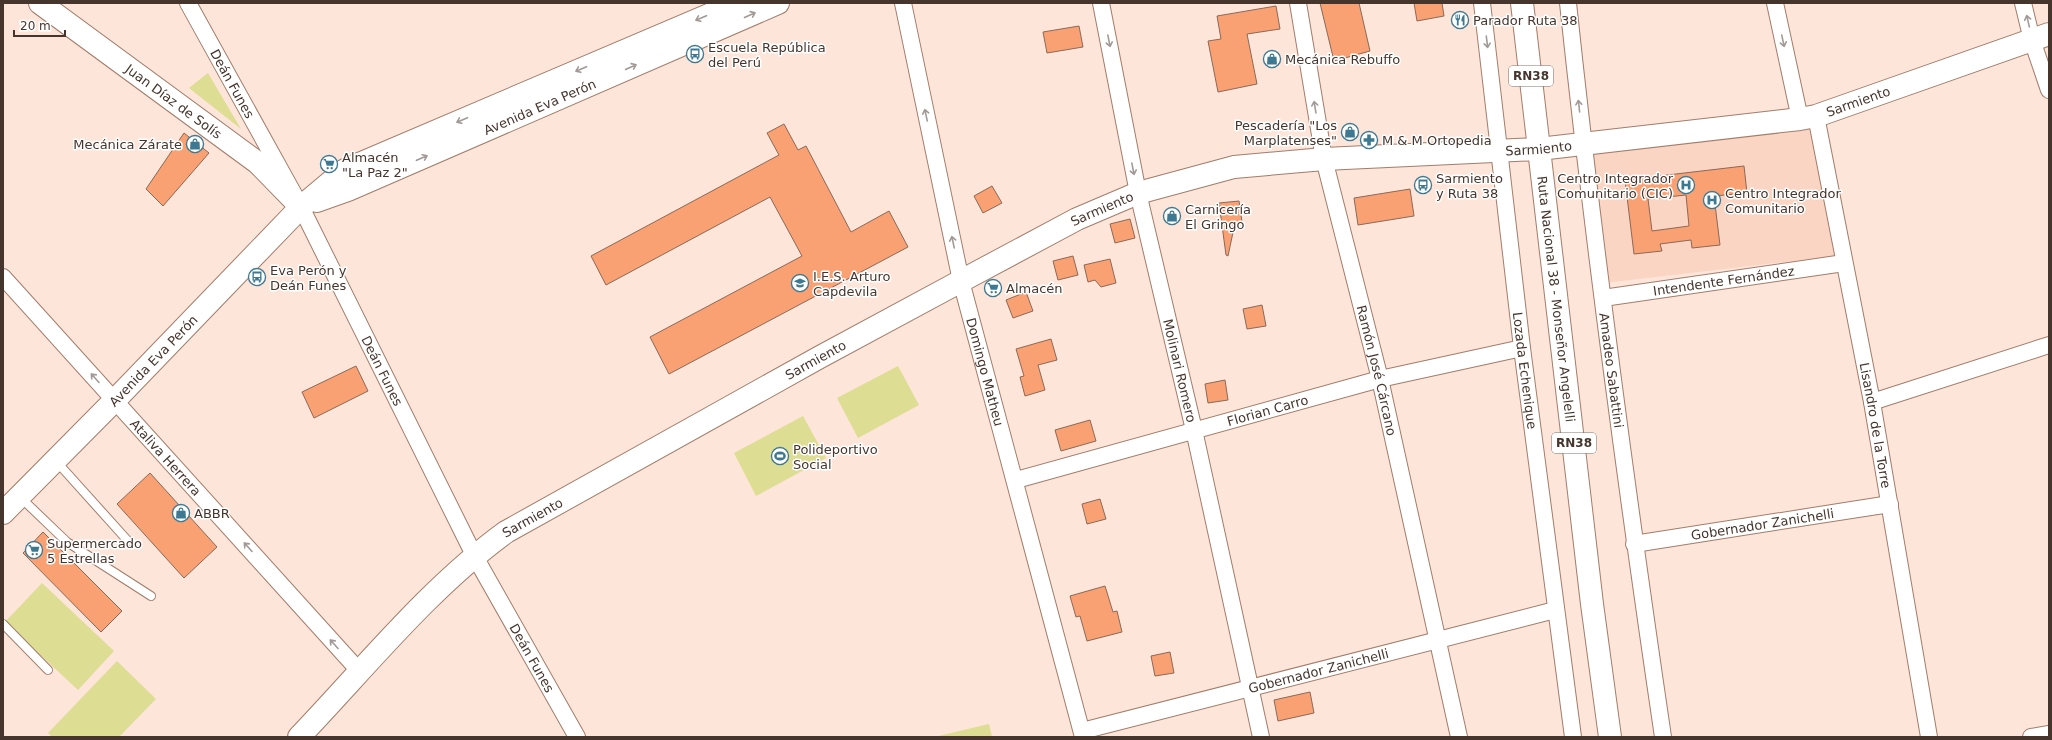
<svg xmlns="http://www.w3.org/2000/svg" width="2052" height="740" font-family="'DejaVu Sans',sans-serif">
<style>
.built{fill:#fbd5c3}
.park{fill:#dddd93}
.building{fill:#faa173;stroke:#8b6957;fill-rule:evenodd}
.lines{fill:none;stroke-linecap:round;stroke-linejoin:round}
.lane-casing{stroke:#a17d6b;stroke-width:10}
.street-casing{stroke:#a17d6b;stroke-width:18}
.secondary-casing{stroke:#a17d6b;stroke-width:24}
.highway-casing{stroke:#a17d6b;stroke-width:24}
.lane{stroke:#fff;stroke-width:8}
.street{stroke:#fff;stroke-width:16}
.secondary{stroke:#fff;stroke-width:22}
.highway{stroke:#fff;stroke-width:22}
.oneway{stroke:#a29a96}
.labels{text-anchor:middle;stroke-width:3;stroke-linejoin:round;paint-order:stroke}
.shield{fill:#fff;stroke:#7d726c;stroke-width:1}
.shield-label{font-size:12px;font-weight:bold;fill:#45352d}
.poi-label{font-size:13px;fill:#45352d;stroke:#fff;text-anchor:start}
.street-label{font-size:13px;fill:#45352d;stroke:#fff}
</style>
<rect width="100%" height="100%" fill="#fde5d9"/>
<path class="built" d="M1816,121L1844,255L1604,283L1583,144Z"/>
<path class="park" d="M208,73L241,129L189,88Z
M898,366L919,405L858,438L837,398Z
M803,416L826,458L756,496L734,453Z
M42,583L114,651L78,690L5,622Z
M117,661L156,699L119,737H52L48,733Z
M989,724L992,737H934Z"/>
<path class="building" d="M1320,3H1359L1370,51L1334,61Z
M1414,3H1442L1444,16L1417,21Z
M1276,6L1280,29L1247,34L1257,84L1218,92L1208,41L1221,39L1217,16Z
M1079,26L1083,47L1047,53L1043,32Z
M784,124L798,150L806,146L851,232L889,211L908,247L669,374L650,337L802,256L770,197L606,285L591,256L779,155L767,133Z
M184,133L209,153L163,206L146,189Z
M1744,166L1747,193L1714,196L1720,245L1692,248L1691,240L1660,244L1662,251L1634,254L1625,180ZM1686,195L1689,226L1652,231L1648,199Z
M992,186L1002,203L983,213L974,196Z
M1410,189L1414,216L1358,225L1354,198Z
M1239,201L1242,222L1235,223L1228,256L1226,255L1219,203Z
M1130,219L1135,238L1115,243L1110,224Z
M1073,256L1078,275L1058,280L1053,261Z
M1110,259L1116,283L1101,287L1095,280L1088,282L1084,265Z
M1026,292L1033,311L1013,318L1006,300Z
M1262,305L1266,326L1247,329L1243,309Z
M1051,339L1057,360L1038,365L1045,390L1025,396L1020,377L1024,376L1016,349Z
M356,366L368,391L314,418L302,392Z
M1225,380L1228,400L1208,403L1205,384Z
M1090,420L1096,441L1061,451L1055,430Z
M150,473L217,547L184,578L117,504Z
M1100,499L1106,519L1087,524L1082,504Z
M43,532L122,611L101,632L23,553Z
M1105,586L1113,612L1117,611L1122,632L1087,641L1080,616L1076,617L1070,596Z
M1170,652L1174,673L1155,676L1151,656Z
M1310,692L1314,713L1278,721L1274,700Z"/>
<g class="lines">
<g class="lane-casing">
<path id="lane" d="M56,461L128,541
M20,497L67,542L151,596
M3,624L48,670"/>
</g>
<g class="street-casing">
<g id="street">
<path id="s1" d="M188,3L301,207L474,555L577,737"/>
<path id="s2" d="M903,3L961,281L1083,737"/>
<path id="s3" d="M1101,3L1138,193L1194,430L1261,737"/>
<path id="s4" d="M1298,3L1324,159L1380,379L1459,737"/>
<path id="s5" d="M1482,3L1522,348L1573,737"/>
<path id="s6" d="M1568,3C1594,248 1627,493 1663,737"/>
<path d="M1775,3L1800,119"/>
<path d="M2023,3L2032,40L2049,90"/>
<path id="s7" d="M1816,116L1872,402L1929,737"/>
<path id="s8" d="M3,277L361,673"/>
<path id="s9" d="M1603,298L1844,263"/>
<path d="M1872,402L2049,345"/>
<path id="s10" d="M1016,480L1380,379L1522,348"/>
<path id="s11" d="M1634,544L1890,504"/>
<path id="s12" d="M1082,731L1555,610"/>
<path d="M2031,737L2049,734"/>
</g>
</g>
<g class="secondary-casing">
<g id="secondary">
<path id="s13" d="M40,3L258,163L301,207"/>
<path id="s14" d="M317,201L348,190L778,3"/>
<path id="s15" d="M3,513L115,400L301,207L345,170L737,3"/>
<path id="s16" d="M299,737C365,668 429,588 506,532L820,357L961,281L1077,219L1138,193L1234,167L1324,159L1539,149L1800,119L1816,116L2049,34"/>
</g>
</g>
<g class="highway-casing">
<g id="highway">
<path id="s17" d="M1522,3L1592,604L1610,737"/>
</g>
</g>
<use href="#lane" class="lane"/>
<use href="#street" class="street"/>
<use href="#secondary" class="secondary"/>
<use href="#highway" class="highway"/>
</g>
<defs><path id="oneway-shaft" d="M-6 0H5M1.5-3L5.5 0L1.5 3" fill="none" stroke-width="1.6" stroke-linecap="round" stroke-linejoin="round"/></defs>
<g class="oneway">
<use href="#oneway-shaft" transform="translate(750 15) rotate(-24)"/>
<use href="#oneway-shaft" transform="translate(701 18) rotate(157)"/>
<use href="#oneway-shaft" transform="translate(2028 21) rotate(-103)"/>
<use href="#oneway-shaft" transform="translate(1109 41) rotate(79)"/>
<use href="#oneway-shaft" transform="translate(1783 41) rotate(78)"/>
<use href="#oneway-shaft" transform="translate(1487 42) rotate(83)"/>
<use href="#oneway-shaft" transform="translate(631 67) rotate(-24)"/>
<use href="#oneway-shaft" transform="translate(581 69) rotate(157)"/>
<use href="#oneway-shaft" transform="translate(1579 106) rotate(-96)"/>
<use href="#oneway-shaft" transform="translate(1315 107) rotate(-99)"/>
<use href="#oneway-shaft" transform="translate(926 115) rotate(-102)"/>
<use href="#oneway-shaft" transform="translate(462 120) rotate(157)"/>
<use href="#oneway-shaft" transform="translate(422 158) rotate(-23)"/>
<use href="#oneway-shaft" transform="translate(1133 169) rotate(79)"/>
<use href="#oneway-shaft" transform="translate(953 242) rotate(-102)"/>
<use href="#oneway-shaft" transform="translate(95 378) rotate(-132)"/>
<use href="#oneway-shaft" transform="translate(248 547) rotate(-132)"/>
<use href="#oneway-shaft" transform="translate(334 644) rotate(-132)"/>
</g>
<defs>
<g id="restaurant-ring" transform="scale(0.9)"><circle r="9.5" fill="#fff" stroke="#3e7991" stroke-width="1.5"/><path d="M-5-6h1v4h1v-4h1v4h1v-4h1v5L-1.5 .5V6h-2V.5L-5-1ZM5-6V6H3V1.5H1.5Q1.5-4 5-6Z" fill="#3e7991"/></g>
<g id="bus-ring" transform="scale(0.9)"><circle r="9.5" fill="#fff" stroke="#3e7991" stroke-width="1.5"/><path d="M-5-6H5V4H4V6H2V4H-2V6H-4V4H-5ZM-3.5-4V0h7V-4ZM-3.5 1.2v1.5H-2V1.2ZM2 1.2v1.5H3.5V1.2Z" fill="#3e7991"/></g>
<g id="shop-ring" transform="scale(0.9)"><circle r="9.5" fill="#fff" stroke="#3e7991" stroke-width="1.5"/><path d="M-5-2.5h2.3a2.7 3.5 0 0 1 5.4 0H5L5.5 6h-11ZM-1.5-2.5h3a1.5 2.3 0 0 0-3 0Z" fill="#3e7991"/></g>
<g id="pharmacy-ring" transform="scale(0.9)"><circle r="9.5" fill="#fff" stroke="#3e7991" stroke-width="1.5"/><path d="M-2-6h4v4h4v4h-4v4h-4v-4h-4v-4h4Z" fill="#3e7991"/></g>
<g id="supermarket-ring" transform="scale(0.9)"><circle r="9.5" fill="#fff" stroke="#3e7991" stroke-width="1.5"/><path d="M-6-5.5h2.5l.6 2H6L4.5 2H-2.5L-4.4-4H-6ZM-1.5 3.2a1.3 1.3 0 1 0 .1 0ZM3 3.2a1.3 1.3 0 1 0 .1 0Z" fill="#3e7991"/></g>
<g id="hospital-ring" transform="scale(0.9)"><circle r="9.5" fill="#fff" stroke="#3e7991" stroke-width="1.5"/><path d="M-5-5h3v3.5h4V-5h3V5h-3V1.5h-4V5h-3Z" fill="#3e7991"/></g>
<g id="university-ring" transform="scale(0.9)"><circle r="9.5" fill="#fff" stroke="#3e7991" stroke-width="1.5"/><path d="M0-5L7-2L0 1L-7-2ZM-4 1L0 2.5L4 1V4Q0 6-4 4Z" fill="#3e7991"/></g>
<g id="stadium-ring" transform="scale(0.9)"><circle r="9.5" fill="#fff" stroke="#3e7991" stroke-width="1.5"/><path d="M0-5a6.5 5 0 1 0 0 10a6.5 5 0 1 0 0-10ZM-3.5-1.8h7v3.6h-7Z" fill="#3e7991"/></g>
</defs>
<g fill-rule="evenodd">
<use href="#restaurant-ring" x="1460" y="20"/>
<use href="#bus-ring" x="695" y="54"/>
<use href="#shop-ring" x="1272" y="59"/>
<use href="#shop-ring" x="1350" y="132"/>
<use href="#pharmacy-ring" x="1369" y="140"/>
<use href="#shop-ring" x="195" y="144"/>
<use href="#supermarket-ring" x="329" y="164"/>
<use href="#bus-ring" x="1423" y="185"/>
<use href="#hospital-ring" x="1686" y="185"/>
<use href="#hospital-ring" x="1712" y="200"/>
<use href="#shop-ring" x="1172" y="216"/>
<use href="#bus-ring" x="257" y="277"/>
<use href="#university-ring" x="800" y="283"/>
<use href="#supermarket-ring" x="993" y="288"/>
<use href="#stadium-ring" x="780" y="456"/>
<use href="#shop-ring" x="181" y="513"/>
<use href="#supermarket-ring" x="34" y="550"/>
</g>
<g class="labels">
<g class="shield">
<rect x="1509" y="66" width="44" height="20" rx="3"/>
<rect x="1552" y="433" width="44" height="20" rx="3"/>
</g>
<g class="shield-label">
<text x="1531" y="80">RN38</text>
<text x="1574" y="447">RN38</text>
</g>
<g class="poi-label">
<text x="1473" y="25">Parador Ruta 38</text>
<text x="708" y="52">Escuela República<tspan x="708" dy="15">del Perú</tspan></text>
<text x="1285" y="64">Mecánica Rebuffo</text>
<text x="1337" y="130" text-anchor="end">Pescadería "Los<tspan x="1337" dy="15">Marplatenses"</tspan></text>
<text x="1382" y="145">M &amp; M Ortopedia</text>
<text x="182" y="149" text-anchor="end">Mecánica Zárate</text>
<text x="342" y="162">Almacén<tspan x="342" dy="15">"La Paz 2"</tspan></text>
<text x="1436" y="183">Sarmiento<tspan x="1436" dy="15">y Ruta 38</tspan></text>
<text x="1673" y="183" text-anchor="end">Centro Integrador<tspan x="1673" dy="15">Comunitario (CIC)</tspan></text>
<text x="1725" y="198">Centro Integrador<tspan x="1725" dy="15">Comunitario</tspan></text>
<text x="1185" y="214">Carnicería<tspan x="1185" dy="15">El Gringo</tspan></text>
<text x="270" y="275">Eva Perón y<tspan x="270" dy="15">Deán Funes</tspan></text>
<text x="813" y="281">I.E.S. Arturo<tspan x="813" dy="15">Capdevila</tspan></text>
<text x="1006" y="293">Almacén</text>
<text x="793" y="454">Polideportivo<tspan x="793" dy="15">Social</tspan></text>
<text x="194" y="518">ABBR</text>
<text x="47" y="548">Supermercado<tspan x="47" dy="15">5 Estrellas</tspan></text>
</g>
<g class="street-label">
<text dy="5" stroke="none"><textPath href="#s1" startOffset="92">Deán Funes</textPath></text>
<text dy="5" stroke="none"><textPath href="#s13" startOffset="166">Juan Díaz de Solís</textPath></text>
<text dy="5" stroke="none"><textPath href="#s16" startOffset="1738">Sarmiento</textPath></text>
<text dy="5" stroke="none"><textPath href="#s14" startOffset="242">Avenida Eva Perón</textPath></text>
<text dy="5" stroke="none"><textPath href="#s16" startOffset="1414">Sarmiento</textPath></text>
<text dy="5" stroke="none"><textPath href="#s16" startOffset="970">Sarmiento</textPath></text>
<text dy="5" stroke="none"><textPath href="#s9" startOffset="122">Intendente Fernández</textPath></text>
<text dy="5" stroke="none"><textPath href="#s17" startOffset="298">Ruta Nacional 38 - Monseñor Angelelli</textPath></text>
<text dy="5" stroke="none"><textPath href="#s16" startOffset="646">Sarmiento</textPath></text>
<text dy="5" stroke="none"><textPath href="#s15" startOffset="214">Avenida Eva Perón</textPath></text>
<text dy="5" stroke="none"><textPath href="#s1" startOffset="416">Deán Funes</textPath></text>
<text dy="5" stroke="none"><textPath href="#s3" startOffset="376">Molinari Romero</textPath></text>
<text dy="5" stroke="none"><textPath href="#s4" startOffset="376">Ramón José Cárcano</textPath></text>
<text dy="5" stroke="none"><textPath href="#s5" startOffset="370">Lozada Echenique</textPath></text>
<text dy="5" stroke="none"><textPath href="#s6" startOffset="370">Amadeo Sabattini</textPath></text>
<text dy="5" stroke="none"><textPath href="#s2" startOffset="378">Domingo Matheu</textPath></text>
<text dy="5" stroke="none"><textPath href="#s10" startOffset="261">Florian Carro</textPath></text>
<text dy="5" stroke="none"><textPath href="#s7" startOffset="315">Lisandro de la Torre</textPath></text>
<text dy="5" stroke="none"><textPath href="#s8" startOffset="243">Ataliva Herrera</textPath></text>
<text dy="5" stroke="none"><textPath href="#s16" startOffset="322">Sarmiento</textPath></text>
<text dy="5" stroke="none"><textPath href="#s11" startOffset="130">Gobernador Zanichelli</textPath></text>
<text dy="5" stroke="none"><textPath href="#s1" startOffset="740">Deán Funes</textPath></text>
<text dy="5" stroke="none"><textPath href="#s12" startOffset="244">Gobernador Zanichelli</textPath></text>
</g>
</g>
<rect width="2052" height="740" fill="none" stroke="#45352d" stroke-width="8"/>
<path d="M14 30v6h51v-6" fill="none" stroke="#45352d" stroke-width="2"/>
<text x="20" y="30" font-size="12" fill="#45352d" stroke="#ffffff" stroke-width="3" paint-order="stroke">20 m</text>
</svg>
